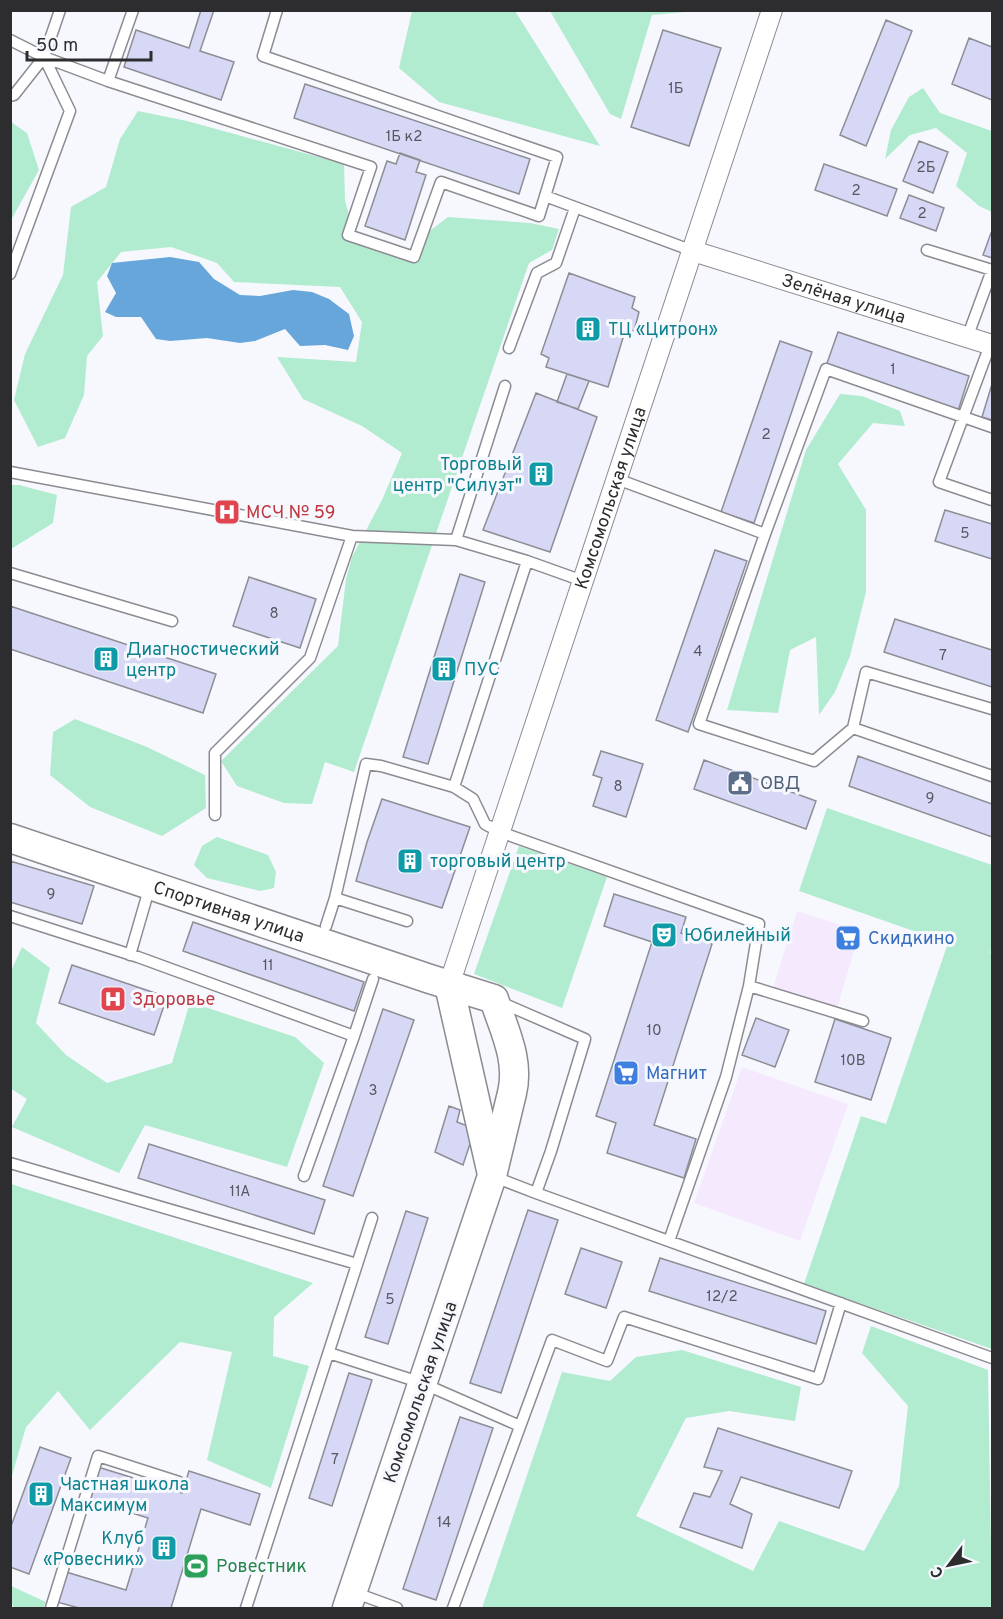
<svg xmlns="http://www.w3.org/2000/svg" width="1003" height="1619" font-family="Overpass,sans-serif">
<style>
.commercial{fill:#f5e9fd}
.green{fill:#b1ebd0}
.water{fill:#66a6db}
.building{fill:#d6d8f6;stroke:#8d8e94;stroke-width:1.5}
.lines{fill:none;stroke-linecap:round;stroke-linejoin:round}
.lane-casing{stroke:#8b8b91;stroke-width:13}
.street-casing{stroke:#8b8b91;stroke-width:22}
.secondary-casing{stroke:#8b8b91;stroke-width:31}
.lane{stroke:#fff;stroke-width:10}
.street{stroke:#fff;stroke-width:20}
.secondary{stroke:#fff;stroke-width:28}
.labels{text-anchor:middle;stroke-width:6;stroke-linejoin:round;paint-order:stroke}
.number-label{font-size:15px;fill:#575861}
.street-label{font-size:18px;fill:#2d2d2f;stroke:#f7f8fe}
.culture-label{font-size:18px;fill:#0d838f;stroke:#f7f8fe;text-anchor:start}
.health-label{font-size:18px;fill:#be3a42;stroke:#f7f8fe;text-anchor:start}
.service-label{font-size:18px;fill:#4e5e75;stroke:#f7f8fe;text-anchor:start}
.shop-label{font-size:18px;fill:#366cbe;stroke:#f7f8fe;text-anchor:start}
.leisure-label{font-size:18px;fill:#27864d;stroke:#f7f8fe;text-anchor:start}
</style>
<rect width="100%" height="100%" fill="#f7f8fe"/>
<path class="commercial" d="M797,911L860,931L837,1008L773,988Z
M742,1067L848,1104L800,1241L694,1203Z"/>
<path class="green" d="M412,11H515L600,146L439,102L399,68Z
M550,11H697L652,15L621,119L610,114Z
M923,88L940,113L992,131V212L979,206L956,186L967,153L936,128L910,135L885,159L891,130L909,97Z
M138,111L187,121L344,164L345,200L355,239L405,255L417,245L423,236L448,217L530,223L559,229L552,250L529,263L354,772L325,762L312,804L284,803L237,786L221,761L338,646L346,579L352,557L382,500L402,453L362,426L303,399L277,357L356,362L362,322L340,287L234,282L217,263L171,247L121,252L97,282L103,336L87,356L84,395L65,438L38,447L14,400L25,354L63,275L71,207L106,187L120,139Z
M11,122L27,133L39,170L11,220Z
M840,394L862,396L900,411L905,426L873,423L838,464L866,510V592L850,656L835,692L819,715L816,637L790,650L778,713L727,710L806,450Z
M11,485H19L57,495L53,523L11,549Z
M75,719L147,747L205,775L206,808L162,836L90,807L50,775L53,732Z
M827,808L992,865V947L990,953L992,954V1349L804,1284L861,1116L886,1124L948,943L799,891Z
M217,837L268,855L276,872L274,888L260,891L207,878L194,865L202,846Z
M519,846L607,877L562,1008L474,974Z
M22,947L50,968L36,1023L66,1055L107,1083L172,1063L190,1002L295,1037L324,1063L287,1167L145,1125L119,1173L12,1127L27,1099L10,1088L11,971Z
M11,1184L313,1283L274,1317L273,1356L309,1366L271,1488L207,1460L232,1352L180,1342L90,1430L58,1391L26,1427L11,1479Z
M871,1326L988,1370L992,1608H482L562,1372L610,1381L636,1357L682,1350L801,1387L795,1421L729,1411L686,1418L636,1516L753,1571L779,1521L864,1551L899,1486L908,1406L862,1353Z
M11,1586L46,1602L43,1608H15L11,1604Z"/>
<path class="water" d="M170,257L199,262L214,279L240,295L260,296L293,290L312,292L329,299L349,314L354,336L348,350L325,345L300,346L285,329L255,341L240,343L207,338L170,341L156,339L141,317H116L105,312L116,293L107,276L112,263Z"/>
<path class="building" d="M201,10H214L200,51L234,62L221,100L124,67L136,30L189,48Z
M886,20L912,31L866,146L840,135Z
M663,30L721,48L689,146L631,127Z
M969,38L992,47V100L952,84Z
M305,84L530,159L519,194L294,118Z
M919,141L948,152L933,193L903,181Z
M400,153L420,160L416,172L426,175L405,240L365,226L387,161L396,164Z
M824,164L897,189L887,216L815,190Z
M909,195L944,208L936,231L900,218Z
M991,233H992V258L983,255Z
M569,273L635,297L632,308L639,312L634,331L626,328L608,387L546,367L549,358L541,354Z
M838,332L969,376L958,411L826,366Z
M780,341L812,352L754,523L721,512Z
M567,374L589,381L578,409L557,402Z
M992,384V420L982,417Z
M536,393L597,417L550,552L483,530Z
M945,510L992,524V559L935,541Z
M715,550L747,561L688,732L656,720Z
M460,574L485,582L428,764L403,757Z
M249,577L316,599L300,648L233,626Z
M10,606L216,674L203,713L10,649Z
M895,619L992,650V687L884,652Z
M601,751L643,764L626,817L593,806L602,778L593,775Z
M858,756L992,804V837L849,786Z
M704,760L816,801L806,829L694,789Z
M382,799L470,827L442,908L356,881L367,842Z
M10,861L94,886L82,924L10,902Z
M614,894L686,917L681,933L712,944L654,1125L696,1139L684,1178L607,1153L616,1123L596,1116L652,942L604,926Z
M193,922L364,982L354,1011L183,951Z
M72,965L167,997L154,1035L59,1003Z
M383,1009L414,1020L353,1196L323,1186Z
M756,1018L789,1030L775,1067L742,1055Z
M835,1019L891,1038L871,1100L815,1082Z
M449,1106L460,1110L457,1122L470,1127L471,1141L463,1165L435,1152Z
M149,1144L325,1200L314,1234L138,1178Z
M528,1210L558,1220L501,1393L470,1383Z
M406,1211L428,1218L388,1344L365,1337Z
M581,1248L622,1262L606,1308L565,1294Z
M660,1258L826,1311L816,1344L649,1291Z
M349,1373L372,1380L332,1506L309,1498Z
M460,1417L493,1428L436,1600L403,1589Z
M718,1428L852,1471L839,1508L741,1477L730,1504L752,1514L742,1548L680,1527L694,1493L710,1497L722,1471L704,1467Z
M40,1447L71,1458L29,1574L10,1567V1529Z
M98,1467L182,1493L189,1471L260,1494L250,1525L201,1509L171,1608H79L57,1602L66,1572L126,1590L148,1518L88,1499Z"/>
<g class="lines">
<g class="lane-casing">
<path id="lane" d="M10,40L44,57L70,111L10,274
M44,57L108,81L371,167L348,235L414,257L441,182L539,216L557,157L263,56L277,10
M108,81L133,10
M10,96L14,95L44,57L60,10
M545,196L693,251
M927,250L992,270L967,338
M990,345L939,482L992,500
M509,348L537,273L556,263L575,208
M505,386L456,540L527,561
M10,472L352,536L456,540
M617,479L765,534L699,724L814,761L853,728L992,776
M765,534L826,369L992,427
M10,573L172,621
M583,581L527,561L454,787L473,799L485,824L500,832L759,924L749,986L726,1077L669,1241
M853,728L866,672L992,709
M215,815V753L310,658L352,536
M335,898L407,921
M10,916L138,957L354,1036L304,1176
M326,926L335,898L366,764L381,766L454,787
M130,955L150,886
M749,986L863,1021
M500,1002L585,1039L551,1151L536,1193
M354,1036L373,979
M10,1163L357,1264
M492,1176L536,1193L992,1358
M329,1353L422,1383L520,1426
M353,1592L397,1608
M51,1608L98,1456L179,1482
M246,1608L372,1218
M453,1608L552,1340L607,1361L624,1317L818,1379L841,1303"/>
</g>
<g class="street-casing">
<g id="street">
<path id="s1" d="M693,251L992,345"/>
<path id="s2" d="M449,985L772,10"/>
</g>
</g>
<g class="secondary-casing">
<g id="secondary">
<path id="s3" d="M10,838L430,979L494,999C504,1030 520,1060 512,1093L492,1176L347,1608"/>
<path d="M449,985L491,1170"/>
</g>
</g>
<use href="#lane" class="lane"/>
<use href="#street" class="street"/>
<use href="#secondary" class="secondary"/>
</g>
<defs>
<g id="building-square" transform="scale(1.35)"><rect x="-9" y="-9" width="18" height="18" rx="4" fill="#0f9aa8" stroke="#f7f8fe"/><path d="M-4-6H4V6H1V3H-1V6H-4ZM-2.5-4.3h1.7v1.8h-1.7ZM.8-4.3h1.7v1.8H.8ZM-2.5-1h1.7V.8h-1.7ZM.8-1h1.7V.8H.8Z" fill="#fff"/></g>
<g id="hospital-square" transform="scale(1.35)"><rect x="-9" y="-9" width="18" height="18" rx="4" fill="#e0444e" stroke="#f7f8fe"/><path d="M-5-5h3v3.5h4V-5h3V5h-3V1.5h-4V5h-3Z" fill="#fff"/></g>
<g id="civic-square" transform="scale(1.35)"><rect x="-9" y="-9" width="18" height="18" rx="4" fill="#5c6f8a" stroke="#f7f8fe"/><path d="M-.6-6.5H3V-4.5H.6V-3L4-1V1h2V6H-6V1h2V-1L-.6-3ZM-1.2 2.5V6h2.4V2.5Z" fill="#fff"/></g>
<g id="theatre-square" transform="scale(1.35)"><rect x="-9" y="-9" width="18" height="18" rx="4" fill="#0f9aa8" stroke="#f7f8fe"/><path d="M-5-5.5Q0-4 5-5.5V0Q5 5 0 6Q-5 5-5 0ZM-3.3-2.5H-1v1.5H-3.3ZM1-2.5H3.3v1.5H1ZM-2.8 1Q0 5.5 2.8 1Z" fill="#fff"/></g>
<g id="supermarket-square" transform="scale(1.35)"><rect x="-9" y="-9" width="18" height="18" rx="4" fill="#3f7fe0" stroke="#f7f8fe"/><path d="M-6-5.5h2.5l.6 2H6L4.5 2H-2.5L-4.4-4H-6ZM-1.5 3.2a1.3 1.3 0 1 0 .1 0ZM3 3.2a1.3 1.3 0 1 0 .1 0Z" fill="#fff"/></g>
<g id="stadium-square" transform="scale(1.35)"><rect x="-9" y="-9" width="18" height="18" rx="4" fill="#2e9e5b" stroke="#f7f8fe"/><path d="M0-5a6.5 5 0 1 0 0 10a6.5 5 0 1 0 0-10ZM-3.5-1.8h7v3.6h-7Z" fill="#fff"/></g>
</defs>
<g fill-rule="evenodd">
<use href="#building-square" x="588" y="329"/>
<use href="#building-square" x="541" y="474"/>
<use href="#hospital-square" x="227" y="512"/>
<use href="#building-square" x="106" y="659"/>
<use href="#building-square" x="444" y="669"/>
<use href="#civic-square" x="740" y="783"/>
<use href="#building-square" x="410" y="861"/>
<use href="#theatre-square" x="664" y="935"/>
<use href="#supermarket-square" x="848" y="938"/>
<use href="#hospital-square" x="113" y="999"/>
<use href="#supermarket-square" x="626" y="1073"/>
<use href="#building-square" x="41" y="1494"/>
<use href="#building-square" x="164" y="1548"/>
<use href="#stadium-square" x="196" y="1566"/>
</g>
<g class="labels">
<g class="number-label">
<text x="676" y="93">1Б</text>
<text x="404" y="141">1Б к2</text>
<text x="926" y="172">2Б</text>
<text x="856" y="195">2</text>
<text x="922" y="218">2</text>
<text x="893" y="374">1</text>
<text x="766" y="439">2</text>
<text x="965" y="538">5</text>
<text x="274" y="618">8</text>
<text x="698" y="656">4</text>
<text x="943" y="660">7</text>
<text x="618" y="791">8</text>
<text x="930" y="803">9</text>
<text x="51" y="899">9</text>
<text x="268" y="970">11</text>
<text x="654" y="1035">10</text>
<text x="853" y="1065">10В</text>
<text x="373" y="1095">3</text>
<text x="240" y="1196">11А</text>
<text x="722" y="1301">12/2</text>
<text x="390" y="1304">5</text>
<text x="335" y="1464">7</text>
<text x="444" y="1527">14</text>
</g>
<g class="street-label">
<text dy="6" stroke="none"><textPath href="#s1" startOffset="158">Зелёная улица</textPath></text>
<text dy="6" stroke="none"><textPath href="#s2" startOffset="513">Комсомольская улица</textPath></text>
<text dy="6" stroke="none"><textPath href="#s3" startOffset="231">Спортивная улица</textPath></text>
<text transform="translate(420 1392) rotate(-71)" y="6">Комсомольская улица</text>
</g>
<g class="culture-label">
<text x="608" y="335">ТЦ «Цитрон»</text>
<text x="522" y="470" text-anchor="end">Торговый<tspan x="522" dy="21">центр "Силуэт"</tspan></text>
<text x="126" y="655">Диагностический<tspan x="126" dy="21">центр</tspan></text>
<text x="464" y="675">ПУС</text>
<text x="430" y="867">торговый центр</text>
<text x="684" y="941">Юбилейный</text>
<text x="60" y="1490">Частная школа<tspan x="60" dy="21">Максимум</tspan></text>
<text x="144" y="1544" text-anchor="end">Клуб<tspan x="144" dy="21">«Ровесник»</tspan></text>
</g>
<g class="health-label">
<text x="246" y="518">МСЧ № 59</text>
<text x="132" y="1005">Здоровье</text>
</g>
<g class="service-label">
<text x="760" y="789">ОВД</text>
</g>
<g class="shop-label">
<text x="868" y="944">Скидкино</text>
<text x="646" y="1079">Магнит</text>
</g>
<g class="leisure-label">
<text x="216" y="1572">Ровестник</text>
</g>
</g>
<rect width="1003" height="1619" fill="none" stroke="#2d2d2f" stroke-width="24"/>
<g transform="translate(949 1565) rotate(238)" stroke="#f7f8fe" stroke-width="4.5" paint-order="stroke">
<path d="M0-4.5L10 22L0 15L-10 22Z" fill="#2d2d2f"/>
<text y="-9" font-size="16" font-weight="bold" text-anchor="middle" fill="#2d2d2f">С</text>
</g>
<path d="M27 51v9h124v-9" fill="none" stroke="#2d2d2f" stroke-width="3"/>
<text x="36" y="51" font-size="18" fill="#2d2d2f" stroke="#f7f8fe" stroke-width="4.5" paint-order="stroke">50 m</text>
</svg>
